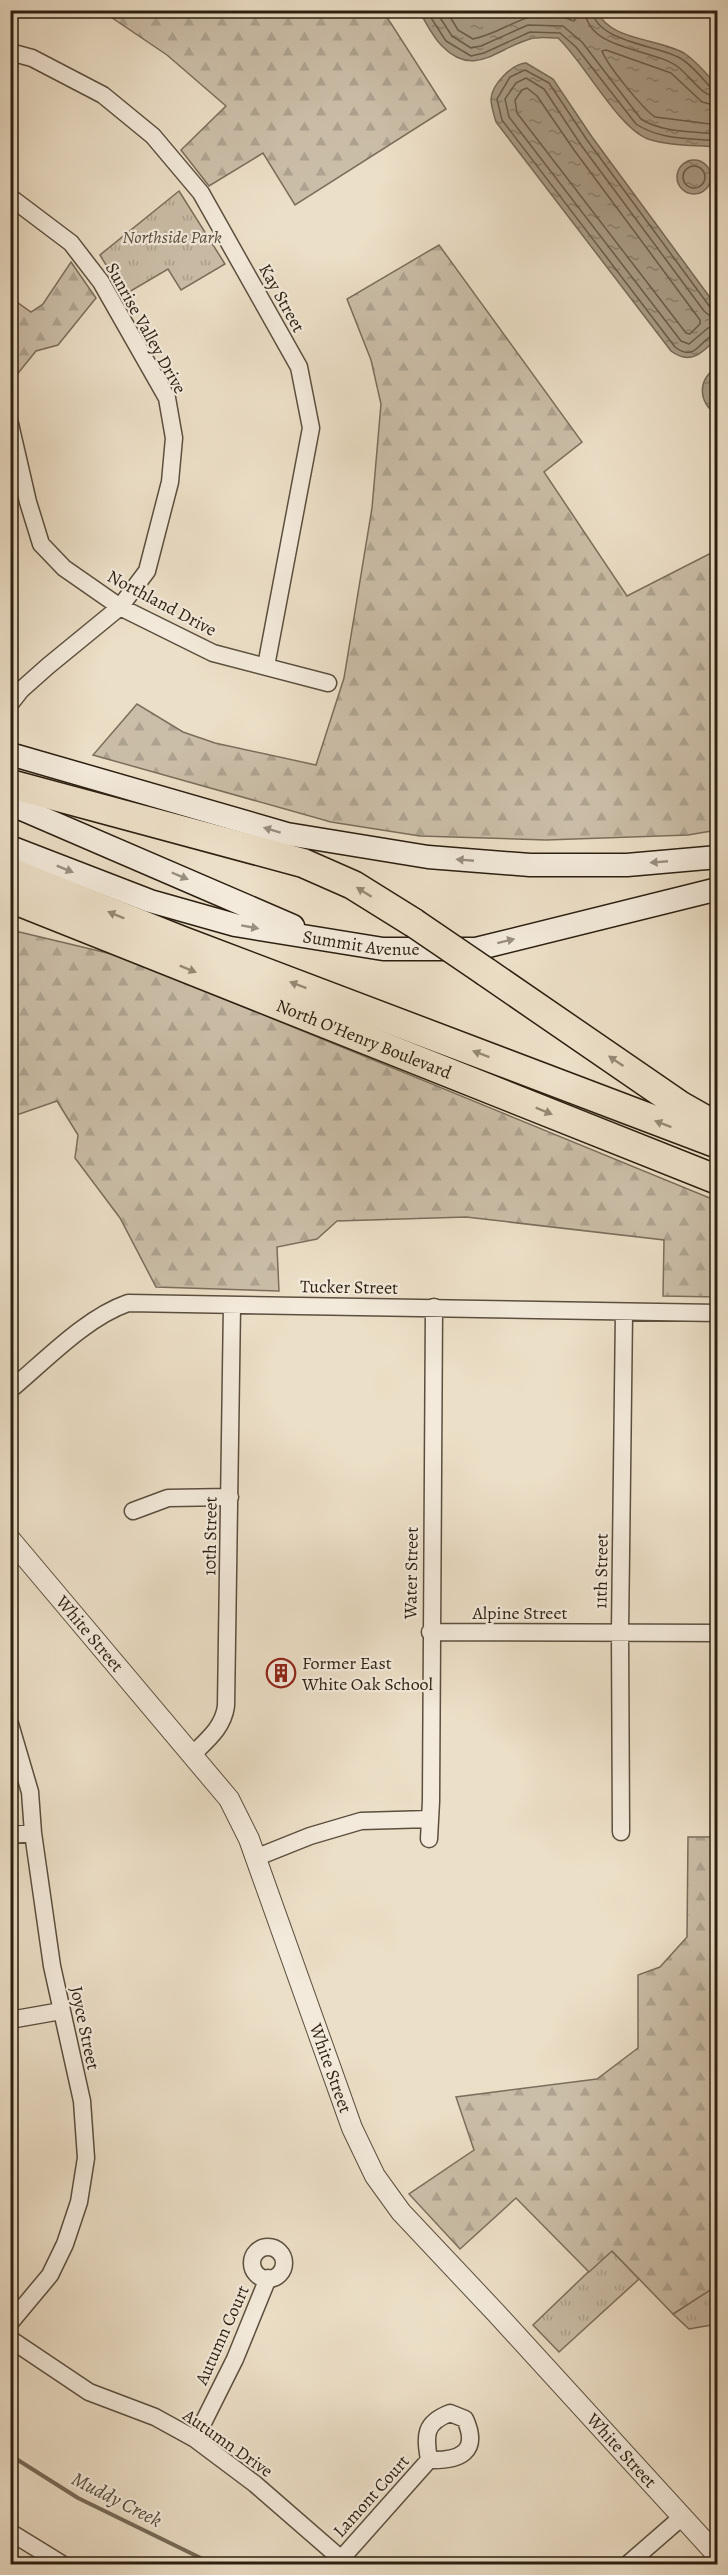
<svg xmlns="http://www.w3.org/2000/svg" width="728" height="2575" font-family="Alegreya,serif">
<style>
.grass{fill:url(#grass-tufts);stroke:#7b6e5c;stroke-width:1.5}
.forest{fill:url(#forest-firs);stroke:#7b6e5c;stroke-width:1.5}
.water{fill:url(#water-ripples);stroke:#776b59;stroke-width:1.5}
.lines{fill:none;stroke-linecap:round;stroke-linejoin:round}
.shore{stroke:#6a5e4c;stroke-width:1.5}
.stream{stroke:#776b59;stroke-width:4}
.minor-casing{stroke:#5b4f3e;stroke-width:19}
.tertiary-casing{stroke:#5b4f3e;stroke-width:22}
.secondary-casing{stroke:#2b1f10;stroke-width:25}
.motorway-casing{stroke:#2b1f10;stroke-width:31}
.minor{stroke:#f3eadb;stroke-width:16}
.tertiary{stroke:#f3eadb;stroke-width:20}
.secondary{stroke:#f3eadb;stroke-width:22}
.motorway{stroke:#ecdfc7;stroke-width:28}
.motorway-bridge-casing{stroke:#2b1f10;stroke-width:31;stroke-linecap:butt}
.motorway-bridge{stroke:#ecdfc7;stroke-width:28}
.oneway{fill:#998f80}
.oneway2{fill:#958975}
.labels{text-anchor:middle;stroke-width:4.5;stroke-linejoin:round;paint-order:stroke}
.park-label{font-size:18px;font-style:italic;fill:#5b4f3e;stroke:#f3eadb}
.street-label{font-size:18px;fill:#2b1f10;stroke:#f3eadb}
.poi-label{font-size:18px;fill:#2b1f10;stroke:#f3eadb;text-anchor:start}
.water-label{font-size:20px;font-style:italic;fill:#574b3a;stroke:#f3eadb}
</style>
<defs>
<pattern id="grass-tufts" width="24" height="20" patternUnits="userSpaceOnUse" patternTransform="scale(1.5)"><rect width="24" height="20" fill="#cbbea8"/><path d="M3 7l-1-3M5 7V3M7 7l1-3M15 17l-1-3M17 17v-4M19 17l1-3" fill="none" stroke="#aea390"/></pattern>
<pattern id="forest-firs" width="22" height="20" patternUnits="userSpaceOnUse" patternTransform="scale(1.5)"><rect width="22" height="20" fill="#cbbea8"/><path d="M5 1l3.5 6h-7zM16 11l3.5 6h-7z" fill="#aea390"/></pattern>
<pattern id="water-ripples" width="26" height="14" patternUnits="userSpaceOnUse" patternTransform="scale(1.5)"><rect width="26" height="14" fill="#aa9e89"/><path d="M2 4q2-2 4 0t4 0M15 11q2-2 4 0t4 0" fill="none" stroke="#8b806f"/></pattern>
</defs>
<rect width="100%" height="100%" fill="#ecdfc7"/>
<filter id="stains"><feTurbulence type="fractalNoise" baseFrequency=".00333" numOctaves="4"/><feColorMatrix values="0 0 0 0 .2 0 0 0 0 .09 0 0 0 0 .02 0 0 0 .5 -.17"/></filter>
<radialGradient id="worn" r=".72"><stop offset=".6" stop-color="#630" stop-opacity="0"/><stop offset="1" stop-color="#630" stop-opacity=".3"/></radialGradient>
<path class="grass" d="M179,191L225,264L181,290L168,269L124,295L100,255Z
M611,2250L639,2279L559,2352L533,2325Z
M717,2285V2324L689,2329L673,2314Z"/>
<path class="forest" d="M102,11H383L446,109L295,205L263,153L209,186L181,150L226,106L167,55Z
M439,245L582,442L544,472L627,596L717,550V830L688,835L546,840L420,836L331,822L93,755L137,704L183,732L215,743L316,765L344,678L372,508L381,404L371,360L347,299Z
M71,262L96,298L58,345L36,351L11,382V298L31,312L43,304Z
M11,930L120,956L717,1201V1297L663,1296L664,1240L466,1217L337,1221L317,1239L277,1247L279,1291L156,1287L120,1218L75,1158L78,1135L57,1101L11,1117Z
M688,1837H717L718,2285L673,2314L612,2251L589,2272L516,2198L460,2249L409,2194L474,2150L456,2097L597,2079L638,2048V1975L660,1967L687,1937Z"/>
<path class="water" d="M419,11H597C610,41 658,38 684,53C696,61 708,75 717,86V147C695,145 669,146 648,139C618,128 584,62 558,38C549,38 538,36 530,39C497,48 474,79 442,46C432,36 426,22 419,11Z
M526,63L553,79L592,137L717,307V338C703,352 691,366 671,351L496,122C494,115 491,106 491,99C492,84 512,64 526,63Z
M677 177a17 17 0 1 1 34 0a17 17 0 1 1-34 0Z
M717,368V414C698,404 697,378 717,368Z"/>
<g class="lines">
<path class="shore" d="M426,10L446,41L471,56L484,53L530,32L560,33L576,47L636,124C660,140 689,138 718,141
M435,10L452,36L471,48L481,46L528,25L563,26L582,42L641,119C663,133 692,131 718,134
M446,10L458,30L473,39C512,31 528,2 574,21L576,18V10
M585,10C587,51 654,48 678,67C690,76 702,97 718,97
M592,10C596,42 657,45 680,58C692,65 702,78 711,88L718,90
M527,88L537,96L574,150L700,320V324L690,334L686,333L517,113L515,100L522,90Z
M718,106L702,102L671,73L606,50L602,51C607,65 642,108 655,117L718,125
M683 177a11 11 0 1 1 22 0a11 11 0 1 1-22 0Z
M718,310L710,307L587,140L549,83L525,70L510,77L497,99L502,120L675,347C697,364 700,336 718,334
M718,317L710,316L704,311L581,145L544,89L526,78L516,83L505,99L509,117L681,341L689,344L708,328L718,326"/>
<path class="stream" d="M10,2455L78,2498L213,2564"/>
<g class="minor-casing">
<path id="minor" d="M10,52L32,58L103,95L153,136L201,193L299,367L311,428L266,666
M10,197L71,243L101,282L167,398L174,438L170,482L147,571L120,607L48,666L21,690L10,704
M10,424L28,502L41,544L64,568L120,607L213,653L328,683
M10,1390C45,1361 85,1318 128,1303L718,1313
M133,1511L168,1498L230,1497
M430,1632L718,1633
M10,1724L30,1792L33,1833L52,1966L82,2101L86,2158L79,2202L65,2244L50,2275L10,2323
M192,1755C207,1740 223,1728 226,1706L232,1305
M621,1832L620,1632L624,1312
M10,1835L33,1833
M429,1839L431,1801L434,1307
M255,1858L310,1836L361,1821L430,1819
M10,2020L61,2011
M252 2263a16 16 0 1 1 32 0a16 16 0 1 1-32 0Z
M10,2339L89,2392L155,2417L195,2439L255,2484L347,2564
M195,2439L235,2359L268,2278
M10,2532L62,2564
M341,2559L429,2460C425,2435 424,2423 450,2413L465,2419C480,2452 460,2461 429,2460
M628,2564L682,2517"/>
</g>
<g class="tertiary-casing">
<g id="tertiary">
<path id="s1" d="M10,1539L229,1799L249,1839L352,2128L375,2176L401,2212L497,2314L718,2556"/>
</g>
</g>
<g class="secondary-casing">
<g id="secondary">
<path d="M10,754L287,834L428,857L530,865H627L718,857"/>
<path d="M10,804L293,926"/>
<path id="s2" d="M10,847L150,901L235,925L383,949H476L718,889"/>
</g>
</g>
<g class="motorway-casing">
<g id="motorway">
<path d="M10,784L303,863L353,885L414,923"/>
<path d="M10,872L180,940L718,1144"/>
<path id="s3" d="M10,898L718,1180"/>
<path d="M486,972L681,1106L718,1127"/>
</g>
</g>
<use href="#minor" class="minor"/>
<use href="#tertiary" class="tertiary"/>
<use href="#secondary" class="secondary"/>
<use href="#motorway" class="motorway"/>
<g class="motorway-bridge-casing">
<path id="motorway-bridge" d="M414,923L486,972"/>
</g>
<use href="#motorway-bridge" class="motorway-bridge"/>
</g>
<defs><path id="oneway-solid" d="M-6-.8H1V-3.2L6.5 0L1 3.2V.8H-6Z" transform="scale(1.5)"/></defs>
<g class="oneway">
<use href="#oneway-solid" transform="translate(272 830) rotate(-163)"/>
<use href="#oneway-solid" transform="translate(465 860) rotate(-175)"/>
<use href="#oneway-solid" transform="translate(659 862) rotate(175)"/>
<use href="#oneway-solid" transform="translate(65 869) rotate(22)"/>
<use href="#oneway-solid" transform="translate(180 876) rotate(23)"/>
<use href="#oneway-solid" transform="translate(250 927) rotate(10)"/>
<use href="#oneway-solid" transform="translate(506 941) rotate(-14)"/>
</g>
<g class="oneway2">
<use href="#oneway-solid" transform="translate(364 892) rotate(-148)"/>
<use href="#oneway-solid" transform="translate(116 915) rotate(-158)"/>
<use href="#oneway-solid" transform="translate(188 969) rotate(22)"/>
<use href="#oneway-solid" transform="translate(298 985) rotate(-159)"/>
<use href="#oneway-solid" transform="translate(481 1054) rotate(-159)"/>
<use href="#oneway-solid" transform="translate(616 1061) rotate(-146)"/>
<use href="#oneway-solid" transform="translate(544 1111) rotate(22)"/>
<use href="#oneway-solid" transform="translate(663 1124) rotate(-159)"/>
</g>
<defs>
<g id="building-ring" transform="scale(1.5)"><circle r="9.5" fill="#f3eadb" stroke="#8f2418" stroke-width="1.5"/><path d="M-4-6H4V6H1V3H-1V6H-4ZM-2.5-4.3h1.7v1.8h-1.7ZM.8-4.3h1.7v1.8H.8ZM-2.5-1h1.7V.8h-1.7ZM.8-1h1.7V.8H.8Z" fill="#8f2418"/></g>
</defs>
<g fill-rule="evenodd">
<use href="#building-ring" x="281" y="1673"/>
</g>
<g class="labels">
<g class="park-label">
<text x="172" y="243">Northside Park</text>
</g>
<g class="street-label">
<text transform="translate(282 298) rotate(61)" y="6">Kay Street</text>
<text transform="translate(146 328) rotate(61)" y="6">Sunrise Valley Drive</text>
<text transform="translate(162 603) rotate(28)" y="6">Northland Drive</text>
<text dy="6" stroke="none"><textPath href="#s2" startOffset="366">Summit Avenue</textPath></text>
<text dy="6" stroke="none"><textPath href="#s3" startOffset="381">North O'Henry Boulevard</textPath></text>
<text transform="translate(349 1287) rotate(1)" y="6">Tucker Street</text>
<text transform="translate(210 1536) rotate(-89)" y="6">10th Street</text>
<text transform="translate(601 1571) rotate(-89)" y="6">11th Street</text>
<text transform="translate(411 1573) rotate(-89)" y="6">Water Street</text>
<text x="520" y="1619">Alpine Street</text>
<text dy="6" stroke="none"><textPath href="#s1" startOffset="124">White Street</textPath></text>
<text transform="translate(85 2028) rotate(78)" y="6">Joyce Street</text>
<text dy="6" stroke="none"><textPath href="#s1" startOffset="628">White Street</textPath></text>
<text transform="translate(222 2335) rotate(-66)" y="6">Autumn Court</text>
<text transform="translate(228 2443) rotate(35)" y="6">Autumn Drive</text>
<text dy="6" stroke="none"><textPath href="#s1" startOffset="1114">White Street</textPath></text>
<text transform="translate(371 2496) rotate(-48)" y="6">Lamont Court</text>
</g>
<g class="poi-label">
<text x="302" y="1669">Former East<tspan x="302" dy="21">White Oak School</tspan></text>
</g>
<g class="water-label">
<text transform="translate(117 2499) rotate(27)" y="7">Muddy Creek</text>
</g>
</g>
<rect width="728" height="2575" fill="none" stroke="#ecdfc7" stroke-width="36"/>
<rect x="12" y="12" width="704" height="2551" fill="none" stroke="#2b1f10" stroke-width="3"/>
<rect x="18" y="18" width="692" height="2539" fill="none" stroke="#2b1f10" stroke-width="1.5"/>
<rect width="100%" height="100%" filter="url(#stains)"/>
<rect width="100%" height="100%" fill="url(#worn)"/>
</svg>
